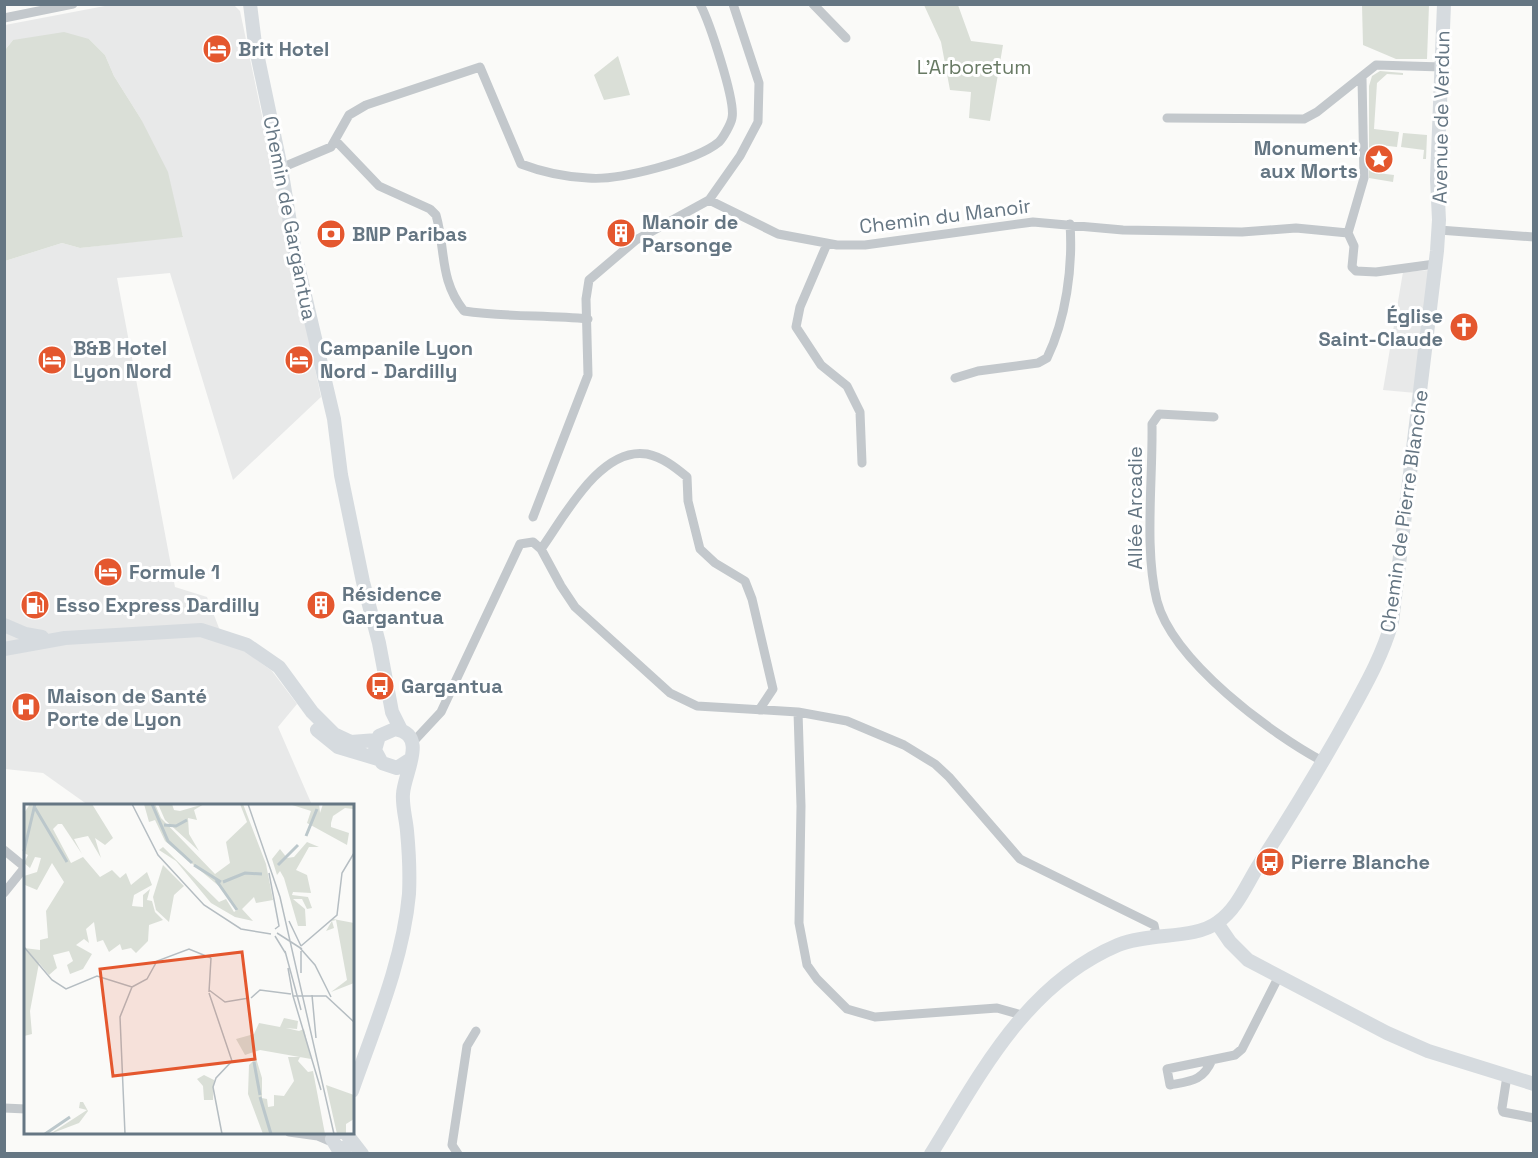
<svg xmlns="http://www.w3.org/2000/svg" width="1538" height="1158" font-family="'Space Grotesk',sans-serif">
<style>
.built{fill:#e8e9e9}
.green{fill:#dadfd7}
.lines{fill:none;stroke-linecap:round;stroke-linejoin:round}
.street{stroke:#c3c8cc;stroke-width:9}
.secondary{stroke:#d6dbdf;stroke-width:14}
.labels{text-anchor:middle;stroke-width:6;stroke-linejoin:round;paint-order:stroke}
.poi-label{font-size:20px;font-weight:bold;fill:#657683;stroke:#fff;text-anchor:start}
.park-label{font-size:20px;fill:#687a64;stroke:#fff}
.street-label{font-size:20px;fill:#657683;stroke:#fff}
.inset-river{fill:none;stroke:#bbc7cb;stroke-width:3}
.inset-road{fill:none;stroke:#b5bdc2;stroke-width:1.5}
.view{fill:#e4572e;fill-opacity:0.15;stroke:#e4572e;stroke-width:3}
.inset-edge{fill:none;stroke:#657683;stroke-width:3}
</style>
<rect width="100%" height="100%" fill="#fafaf8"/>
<path class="built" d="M233,4L240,11L321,397L233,480L170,273L117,278L175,587L207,597L224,641L245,651L272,671L297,704L278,727L312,805H88L43,773L5,769V261L62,243L80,248L183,236L141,119L114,76L105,55L89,39L13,40L5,50V25L110,5Z
M1430,270L1416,393L1383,390L1403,272Z"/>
<path class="green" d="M924,5H958L971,41L1003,45L990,121L969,118L971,92L950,90L941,42Z
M1362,5H1429L1427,59H1396L1363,45Z
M64,32L89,39L105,55L114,76L141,119L168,172L183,237L80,248L62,243L5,261V50L13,40Z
M618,56L630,95L604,100L594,75Z
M1380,71L1403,73V75L1387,74L1377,83L1374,129L1399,132L1397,147L1380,145L1378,173L1394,175L1393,182L1369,178V86L1372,76Z
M1403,133L1427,135L1426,159H1423L1424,150L1401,147Z"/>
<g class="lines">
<path class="street" d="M813,4L846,38
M4,18L73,4
M1167,118L1304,119L1317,112L1376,65L1442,67
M335,140L379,186L430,209L436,215C446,250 439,280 464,311C505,317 546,315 588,319
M281,168L331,147L349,115L366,105L480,67L521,164C542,172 566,177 588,178C617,181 696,161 719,142C723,138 731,124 732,118C736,101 709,21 700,4
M709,200L778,234L837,245H865L1033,222L1123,230L1242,232L1296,228L1348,233
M1439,230L1534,237
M1348,233L1364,178L1362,78
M1348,233L1354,246L1352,267L1356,271L1376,272L1435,264
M827,244L800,307L796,327L821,365L847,386L860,412L862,463
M955,378L978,371L1038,363L1047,358C1066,319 1073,267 1070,224
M1214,417L1159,414L1152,424C1153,479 1144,550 1157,601C1173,661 1271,734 1324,762
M533,517L588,375L586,299L589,280L636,240L709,200L740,156L758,122L759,83L733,4
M541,549C563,519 600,446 647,454C662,457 675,467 687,477L688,501L700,549L715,563L745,581L752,599L773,689L759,710
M798,712L801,806L799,923L807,965L817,979L847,1009L875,1017L997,1008L1022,1015
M413,742L441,712L520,544L533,542L541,549L561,586L575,607L670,693L697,706L798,712L847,721L904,745L935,764L949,777L1020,859L1154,925L1156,935
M4,850L26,868
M4,893L25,867
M1212,1060C1203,1081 1191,1081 1170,1085L1167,1069L1235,1055L1242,1049L1279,976
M1507,1076L1502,1108L1503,1112L1534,1118
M4,1108L26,1109
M289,1132L318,1136L332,1142
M458,1154L452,1145L467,1046L476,1031"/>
<path class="secondary" d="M250,4L255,44L281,168L295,253L334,419L341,475L363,582L379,643L392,712L401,730
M4,625L25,634L42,637
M4,649L65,638L201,630L247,645L279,667L312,712L334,734L351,742L377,740
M317,730L338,747L378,759
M1217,923L1230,942L1248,960L1387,1033L1428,1051L1534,1084
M352,1091C374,1028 403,961 409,894C410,873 409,852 407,831C406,819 402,806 403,794C404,773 429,735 395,729L379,736L375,750L382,763L397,768L411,759
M337,1132L332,1139L338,1149L346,1147
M345,1132L362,1154
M931,1154C981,1073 1026,984 1118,945C1150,932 1194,940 1218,922C1238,908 1247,883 1260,863C1293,812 1324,761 1353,708C1369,679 1383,653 1392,622L1437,251L1439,220L1437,179L1444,4"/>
</g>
<defs>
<g id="hotel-disc" transform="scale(1.5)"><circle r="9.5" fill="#e4572e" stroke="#fff"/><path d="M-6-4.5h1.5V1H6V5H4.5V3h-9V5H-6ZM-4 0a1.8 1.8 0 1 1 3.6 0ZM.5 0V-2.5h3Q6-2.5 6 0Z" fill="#fff"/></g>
<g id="sight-disc" transform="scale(1.5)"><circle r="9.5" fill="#e4572e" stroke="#fff"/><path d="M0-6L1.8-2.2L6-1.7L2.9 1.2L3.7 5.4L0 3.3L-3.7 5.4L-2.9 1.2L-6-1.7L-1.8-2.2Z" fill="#fff"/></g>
<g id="building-disc" transform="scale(1.5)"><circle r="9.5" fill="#e4572e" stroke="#fff"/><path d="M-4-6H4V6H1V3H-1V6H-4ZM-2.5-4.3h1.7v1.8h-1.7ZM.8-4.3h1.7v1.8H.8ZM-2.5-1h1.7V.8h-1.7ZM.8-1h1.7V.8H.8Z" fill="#fff"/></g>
<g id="bank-disc" transform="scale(1.5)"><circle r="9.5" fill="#e4572e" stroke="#fff"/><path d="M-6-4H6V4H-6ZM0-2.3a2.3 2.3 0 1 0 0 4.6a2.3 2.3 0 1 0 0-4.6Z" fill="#fff"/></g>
<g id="church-disc" transform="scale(1.5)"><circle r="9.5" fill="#e4572e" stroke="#fff"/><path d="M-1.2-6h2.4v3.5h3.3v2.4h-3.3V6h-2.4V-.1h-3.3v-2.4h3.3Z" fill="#fff"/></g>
<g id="fuel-disc" transform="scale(1.5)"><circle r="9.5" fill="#e4572e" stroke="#fff"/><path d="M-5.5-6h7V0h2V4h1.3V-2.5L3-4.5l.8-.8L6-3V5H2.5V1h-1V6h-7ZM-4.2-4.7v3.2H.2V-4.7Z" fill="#fff"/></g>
<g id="bus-disc" transform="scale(1.5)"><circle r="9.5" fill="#e4572e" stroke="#fff"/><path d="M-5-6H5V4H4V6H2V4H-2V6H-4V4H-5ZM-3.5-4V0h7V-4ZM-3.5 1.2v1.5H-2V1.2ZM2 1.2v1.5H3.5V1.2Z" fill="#fff"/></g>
<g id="hospital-disc" transform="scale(1.5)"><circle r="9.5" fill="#e4572e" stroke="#fff"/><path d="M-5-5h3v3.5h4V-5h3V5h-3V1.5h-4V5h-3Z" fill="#fff"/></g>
</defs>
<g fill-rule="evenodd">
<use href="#hotel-disc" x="217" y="49"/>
<use href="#sight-disc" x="1379" y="159"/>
<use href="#building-disc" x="621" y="233"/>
<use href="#bank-disc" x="331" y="234"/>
<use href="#church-disc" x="1464" y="327"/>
<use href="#hotel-disc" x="52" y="360"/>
<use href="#hotel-disc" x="299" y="360"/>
<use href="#hotel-disc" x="108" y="572"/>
<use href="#fuel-disc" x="35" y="605"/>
<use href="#building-disc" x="321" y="605"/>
<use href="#bus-disc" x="380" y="686"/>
<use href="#hospital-disc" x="26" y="707"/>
<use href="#bus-disc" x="1270" y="862"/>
</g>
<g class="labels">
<g class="poi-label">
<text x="238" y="56">Brit Hotel</text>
<text x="1358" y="155" text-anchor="end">Monument<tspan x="1358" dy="23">aux Morts</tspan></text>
<text x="642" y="229">Manoir de<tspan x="642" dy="23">Parsonge</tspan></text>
<text x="352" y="241">BNP Paribas</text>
<text x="1443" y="323" text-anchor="end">Église<tspan x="1443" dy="23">Saint-Claude</tspan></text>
<text x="73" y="355">B&amp;B Hotel<tspan x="73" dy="23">Lyon Nord</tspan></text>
<text x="320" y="355">Campanile Lyon<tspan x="320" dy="23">Nord - Dardilly</tspan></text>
<text x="129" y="579">Formule 1</text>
<text x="342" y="601">Résidence<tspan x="342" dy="23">Gargantua</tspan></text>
<text x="56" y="612">Esso Express Dardilly</text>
<text x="401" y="693">Gargantua</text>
<text x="47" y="703">Maison de Santé<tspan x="47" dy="23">Porte de Lyon</tspan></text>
<text x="1291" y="869">Pierre Blanche</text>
</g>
<g class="park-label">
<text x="974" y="74">L'Arboretum</text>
</g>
<g class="street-label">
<text transform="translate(1441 117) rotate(-89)" y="7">Avenue de Verdun</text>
<text transform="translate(945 216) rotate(-7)" y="7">Chemin du Manoir</text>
<text transform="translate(290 218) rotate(79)" y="7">Chemin de Gargantua</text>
<text transform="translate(1135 508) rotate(-90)" y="7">Allée Arcadie</text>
<text transform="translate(1404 511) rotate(-82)" y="7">Chemin de Pierre Blanche</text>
</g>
</g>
<g transform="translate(24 804)">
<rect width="330" height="330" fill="#fafaf8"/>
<path d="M6,0H68L89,34L81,41L71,34L77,54L64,32L50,35L58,50L38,20H34L29,25L47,59L59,53L76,73L88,66L96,74L102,69L107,81L123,68L128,81L110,91L108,102L119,103V91L126,85L123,96L128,97L131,108L139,116L125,121L124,137L112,149L107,144L98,146L96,140L85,148L79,136L73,138L70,118L62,125L65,139L60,135L52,141L68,150L59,165L46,170L43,161L49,157L45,147L29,151L33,164L25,171L15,159L6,207L8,230L0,232V144L16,146V136L24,134L22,107L40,78L28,59L13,86L1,81L0,72L13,68L17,54L11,53L6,64L0,59L4,51L0,49V9ZM120,0H131L137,14L191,70L206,59L202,38L223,18L216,0H219L242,60L249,96L232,99L230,93L218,105L229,117L211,113L187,99L152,57L135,46L139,43L195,98L202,95L210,108L213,106L196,83L141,37L131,16L125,18ZM134,0H148L150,6L156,7L180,0L170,6L173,16L164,14L165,30L175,47L141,16ZM265,0H295L296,9L299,0H330L329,5L321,4L309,12L307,19V23L325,29L323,41L283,19L287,7ZM283,38L295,43H285L272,66L283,71L287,89L269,88L268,91L284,93L288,104L283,105L278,95H269L281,105L282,122H274L260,74L256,67L253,71L248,55L256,45L263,54L270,53ZM139,61L160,82L150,91L145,118L132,106L129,93ZM309,115L330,119V179L307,188L323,176L312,116L308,117L310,124L302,127ZM260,214L274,217L273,225L262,224L275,227L280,225L287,255L236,246L221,251L212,235L230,230L235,219L256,223ZM264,253H276L274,257L284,268L289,267L301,330H239L224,290L225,261L232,254L238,274V294L243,295L244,303L250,302V291L260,292L270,277ZM180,271L190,276L189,296H180L179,282L173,275ZM302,281L330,291V315L322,320V330H313ZM56,298H59L64,307L55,319L26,330L63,306L55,304Z" fill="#dadfd7"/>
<path class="inset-river" d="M128,0L144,37L168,59M11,4L43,58M140,21L152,22L163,16M282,32L293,5M0,47L11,0M170,61L197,78M254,61L274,41M192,76L213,106M199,78L221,69L238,70M230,258L236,291M236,293L247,330M21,330L46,313"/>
<path class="inset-road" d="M108,0L134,51L180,101L217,125L247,130M224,0L256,93L310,330M245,69L255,122L251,125M265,117L277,142M253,129L278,145M251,132L262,150M277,142L313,111L318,69L330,49M0,143L28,176L42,185L73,172L108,183M276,144L291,161L307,193M261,147L277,206M277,147V169M264,164L269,192H302L330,218M108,183L123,175L133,157L165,145L187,154M185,186L201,198L225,194M185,188L187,154M185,189L208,257L192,274L189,283L198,330M288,191L292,234M269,192L297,286M227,194L236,186L267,190M101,330L96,213L108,183"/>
<path class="view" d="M218,148L231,255L89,272L76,165Z"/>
<rect width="330" height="330" class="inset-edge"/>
</g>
<rect width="1538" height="1158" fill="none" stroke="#657683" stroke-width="12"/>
</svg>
